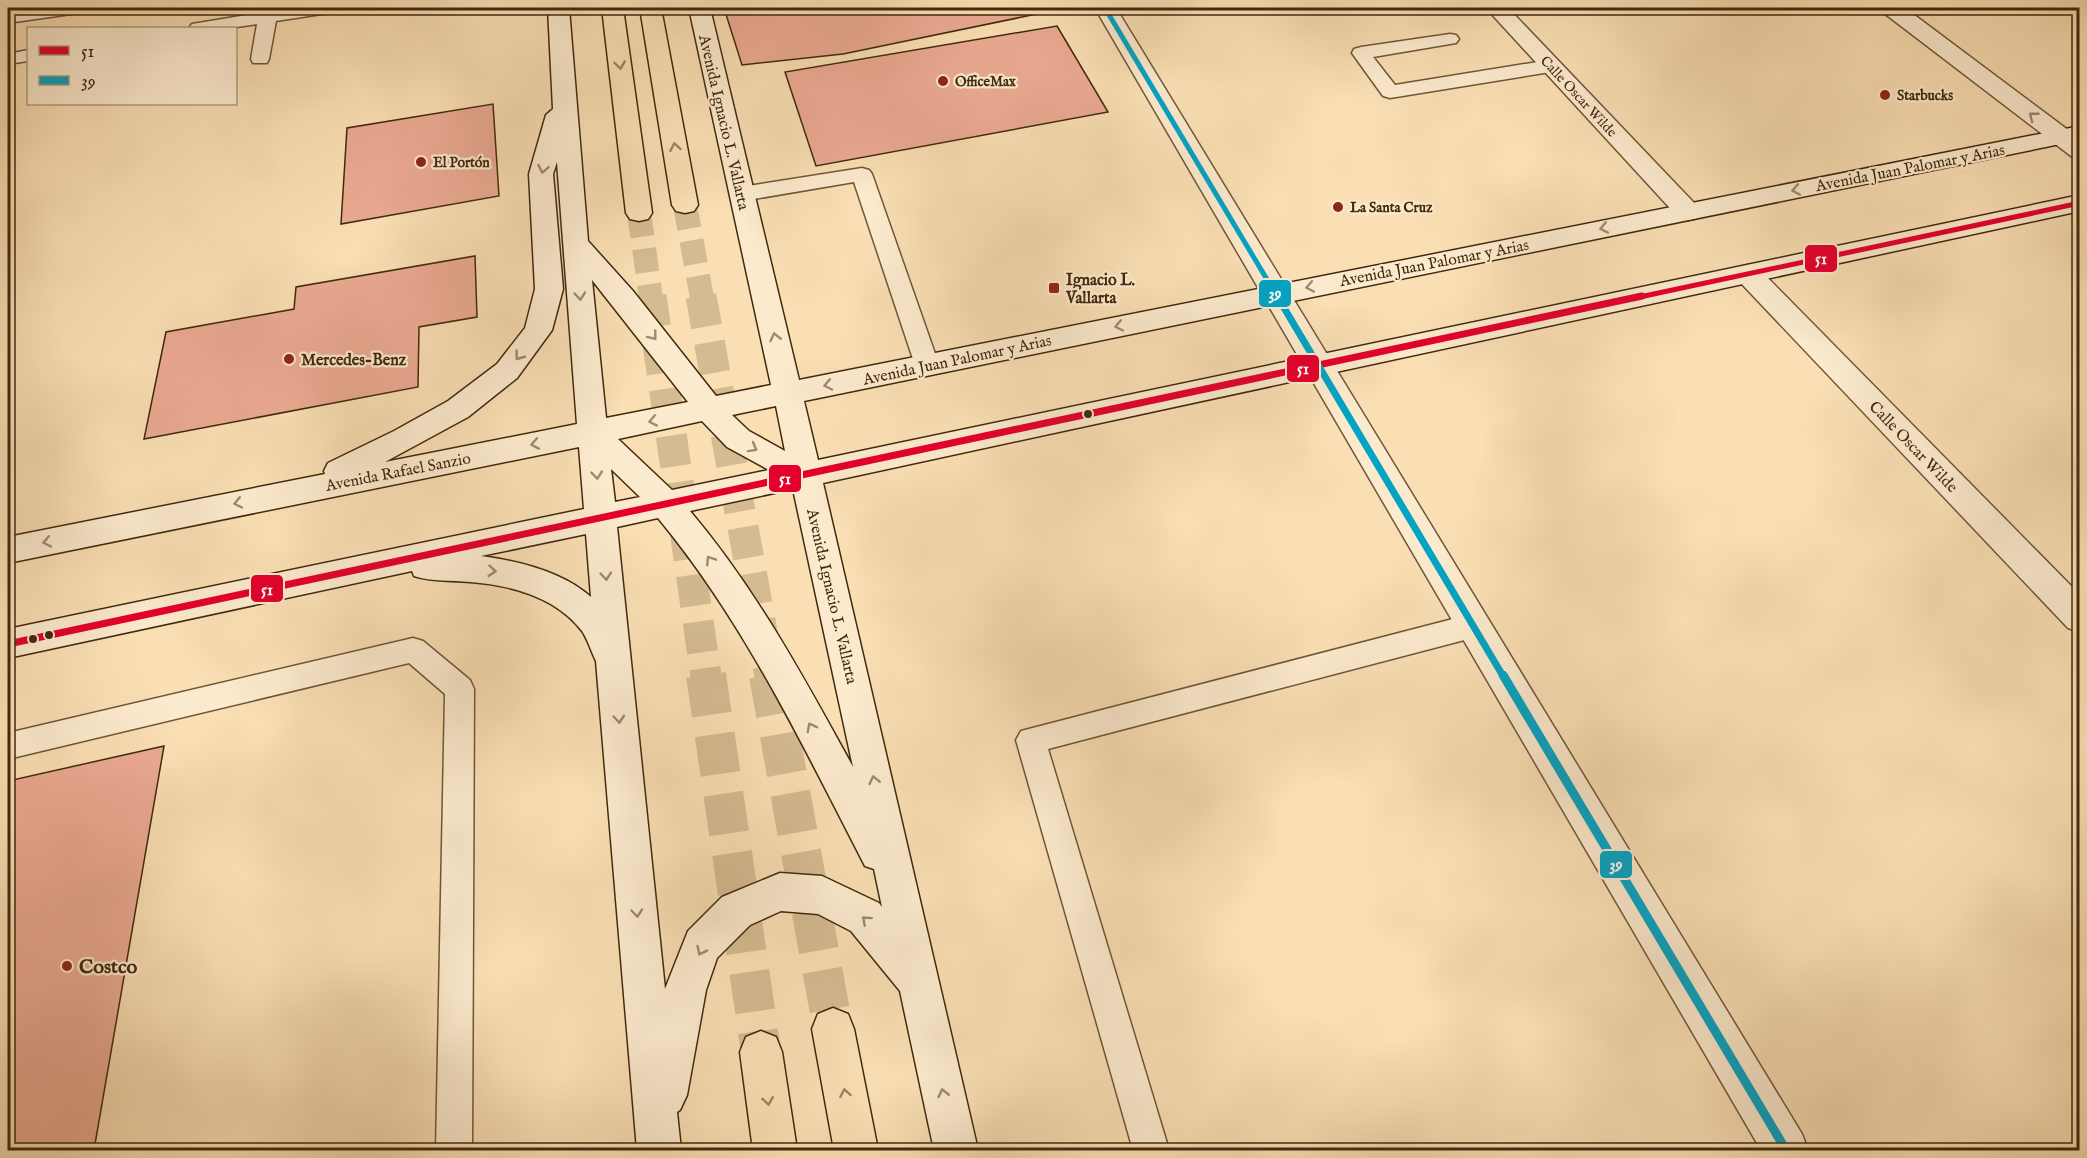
<svg xmlns="http://www.w3.org/2000/svg" width="2087" height="1158" font-family="'IM FELL English',serif">
<style>
.building{fill:#ebaa93;stroke:#41290c;stroke-width:1.5}
.lines{fill:none;stroke-linecap:round;stroke-linejoin:round}
.highway-tunnel-far2{stroke:#d5bb92;stroke-width:24;stroke-dasharray:24 12;stroke-linecap:butt}
.highway-tunnel-far1{stroke:#d5bb92;stroke-width:31;stroke-dasharray:31 16;stroke-linecap:butt}
.highway-tunnel{stroke:#d5bb92;stroke-width:40;stroke-dasharray:40 20;stroke-linecap:butt}
.lane-casing{stroke:#6f5636;stroke-width:3}
.street-casing{stroke:#6f5636;stroke-width:3}
.secondary-casing{stroke:#41290c;stroke-width:3}
.highway-casing{stroke:#41290c;stroke-width:3}
.lane{fill:#fceace;fill-rule:evenodd}
.street{fill:#fceace;fill-rule:evenodd}
.secondary{fill:#fceace;fill-rule:evenodd}
.highway{fill:#fadfb4;fill-rule:evenodd}
.bus-1-far1-casing{stroke:#fceace;stroke-width:8}
.bus-1-casing{stroke:#fceace;stroke-width:11}
.bus-2-far2-casing{stroke:#fceace;stroke-width:8}
.bus-2-far1-casing{stroke:#fceace;stroke-width:11}
.bus-2-casing{stroke:#fceace;stroke-width:14}
.bus-1-far1{stroke:#e4002b;stroke-width:5}
.bus-1{stroke:#e4002b;stroke-width:7}
.bus-2-far2{stroke:#03a3c4;stroke-width:5}
.bus-2-far1{stroke:#03a3c4;stroke-width:7}
.bus-2{stroke:#03a3c4;stroke-width:9}
.oneway{stroke:#9e8460}
.oneway2{stroke:#9e8a6d}
.poi-dot{fill:#8f2418;stroke:#fceace;stroke-width:2}
.bus-dot{fill:#41290c;stroke:#fceace;stroke-width:2}
.labels{text-anchor:middle;stroke-width:4.5;stroke-linejoin:round;paint-order:stroke}
.far-poi-label{font-size:14px;font-weight:bold;fill:#41290c;stroke:#fceace;text-anchor:start}
.far-street-label{font-size:14px;fill:#41290c;stroke:#fceace}
.street-label{font-size:16px;fill:#41290c;stroke:#fceace}
.poi-label{font-size:16px;font-weight:bold;fill:#41290c;stroke:#fceace;text-anchor:start}
.near-poi-label{font-size:20px;font-weight:bold;fill:#41290c;stroke:#fceace;text-anchor:start}
.line-badge{stroke:#fceace;stroke-width:2}
.badge-label{font-size:16px;text-anchor:middle;font-weight:bold;fill:#fff}
</style>
<rect width="100%" height="100%" fill="#fadfb4"/>
<filter id="stains"><feTurbulence type="fractalNoise" baseFrequency=".00333" numOctaves="4"/><feColorMatrix values="0 0 0 0 .2 0 0 0 0 .09 0 0 0 0 .02 0 0 0 .5 -.17"/></filter>
<radialGradient id="worn" r=".72"><stop offset=".6" stop-color="#630" stop-opacity="0"/><stop offset="1" stop-color="#630" stop-opacity=".3"/></radialGradient>
<path class="building" d="M724,8H1060L1061,9L843,54L742,65Z
M1057,26L1108,112L816,166L785,72Z
M493,104L499,196L341,224L347,128Z
M475,256L477,317L419,327L418,387L144,439L166,332L294,309L296,287Z
M164,746L94,1150H8V781Z"/>
<g class="lines">
<path class="highway-tunnel-far2" d="M685,205L702,298
M639,213L651,298"/>
<path class="highway-tunnel-far1" d="M651,296L706,676
M701,296L770,676"/>
<path class="highway-tunnel" d="M706,675L761,1052
M769,675L833,1029"/>
<g class="lane-casing">
<path id="lane" d="M44,8H87L84,12L78,13L8,23V13Z
M260,8H278L277,10L297,8H337L334,12L328,13L276,21L269,59L267,63H253L251,59L257,24L230,28H189L192,24L198,23L259,13Z
M1450,34L1456,35L1459,39L1456,43L1373,57L1395,85L1550,60L1557,62L1559,66L1557,70L1550,72L1390,98L1383,96L1352,53L1354,49L1361,47Z
M28,50V61L8,64V54Z
M862,168L869,170L872,174L939,365L935,371L927,373L919,371L915,365L854,182L742,201L735,199L732,194L735,189L742,187Z
M1472,614L1482,618L1486,626L1482,634L1472,638L1048,749L1169,1150H1133L1016,740L1021,731Z
M413,638L423,641L470,680L474,689L472,1150H436L445,694L409,663L8,759V733Z"/>
</g>
<g class="street-casing">
<path id="street" d="M1095,8H1116L1802,1134L1808,1150H1761Z
M1486,8H1508L1697,206L1701,212L1697,218L1688,220L1679,218Z
M1882,8H1905L2080,139V158L2071,156L1884,13Z
M1748,265L1758,268L2080,595V632L2068,628L1738,280L1735,274L1738,268Z"/>
</g>
<g class="secondary-casing">
<path id="secondary" d="M548,8H569L588,241L633,291L716,396L771,385L689,8H710L799,380L2080,126V140L804,401L818,460L2080,195V211L823,483L978,1150H934L900,991L851,931L818,914L781,911L750,925L717,958L706,990L687,1095L680,1110L677,1112L681,1150H637L596,661C591,651 588,640 582,631C556,597 510,585 470,582C451,580 432,582 414,576L412,571L8,658V629L584,509L579,447L8,563V537L325,474L324,471L328,463L394,431L448,401L497,364L525,328L535,289L529,174L546,115L553,109ZM557,162L577,424L385,462L468,417L517,378L552,330L563,289L553,174ZM592,280L688,402L606,418ZM776,406L785,451L749,431L732,415ZM702,421L727,447L769,470L672,490L618,439ZM611,469L640,497L615,502ZM793,489L853,767C804,678 756,589 690,511ZM658,518C745,623 803,746 865,866L874,869L882,907L879,903L822,876L780,873L722,897L688,931L665,989L617,527ZM586,534L591,597C563,572 519,561 481,556Z"/>
</g>
<g class="highway-casing">
<path id="highway" d="M602,8H623L652,213L648,219L639,221L630,219L626,213Z
M640,8H661L698,205L694,211L685,213L676,211L672,205Z
M833,1008L848,1014L854,1029L878,1150H834L812,1029L818,1014Z
M761,1031L776,1037L782,1052L797,1150H753L740,1052L746,1037Z"/>
</g>
<use href="#lane" class="lane"/>
<use href="#street" class="street"/>
<use href="#secondary" class="secondary"/>
<use href="#highway" class="highway"/>
<g class="bus-1-far1-casing">
<path id="bus-1-far1" d="M1635,298L2080,203"/>
</g>
<g class="bus-1-casing">
<path id="bus-1" d="M8,644L1642,296"/>
</g>
<g class="bus-2-far2-casing">
<path id="bus-2-far2" d="M1105,8L1278,298"/>
</g>
<g class="bus-2-far1-casing">
<path id="bus-2-far1" d="M1277,296L1503,676"/>
</g>
<g class="bus-2-casing">
<path id="bus-2" d="M1503,675L1786,1150"/>
</g>
<use href="#bus-1-far1" class="bus-1-far1"/>
<use href="#bus-1" class="bus-1"/>
<use href="#bus-2-far2" class="bus-2-far2"/>
<use href="#bus-2-far1" class="bus-2-far1"/>
<use href="#bus-2" class="bus-2"/>
</g>
<defs><path id="oneway-chevron" d="M-2-3.5L2.5 0L-2 3.5" fill="none" stroke-width="1.6" stroke-linecap="round" stroke-linejoin="round" transform="scale(1.5)"/></defs>
<g class="oneway">
<use href="#oneway-chevron" transform="translate(620 65) rotate(82)"/>
<use href="#oneway-chevron" transform="translate(675 147) rotate(-100)"/>
<use href="#oneway-chevron" transform="translate(845 1093) rotate(-100)"/>
<use href="#oneway-chevron" transform="translate(768 1101) rotate(82)"/>
</g>
<g class="oneway2">
<use href="#oneway-chevron" transform="translate(2033 116) rotate(-142)"/>
<use href="#oneway-chevron" transform="translate(543 169) rotate(101)"/>
<use href="#oneway-chevron" transform="translate(1796 190) rotate(169)"/>
<use href="#oneway-chevron" transform="translate(1604 228) rotate(169)"/>
<use href="#oneway-chevron" transform="translate(1310 287) rotate(169)"/>
<use href="#oneway-chevron" transform="translate(580 296) rotate(85)"/>
<use href="#oneway-chevron" transform="translate(1119 326) rotate(168)"/>
<use href="#oneway-chevron" transform="translate(653 336) rotate(52)"/>
<use href="#oneway-chevron" transform="translate(775 337) rotate(-103)"/>
<use href="#oneway-chevron" transform="translate(519 356) rotate(127)"/>
<use href="#oneway-chevron" transform="translate(828 385) rotate(168)"/>
<use href="#oneway-chevron" transform="translate(653 421) rotate(169)"/>
<use href="#oneway-chevron" transform="translate(535 444) rotate(169)"/>
<use href="#oneway-chevron" transform="translate(753 448) rotate(29)"/>
<use href="#oneway-chevron" transform="translate(597 475) rotate(84)"/>
<use href="#oneway-chevron" transform="translate(238 503) rotate(168)"/>
<use href="#oneway-chevron" transform="translate(47 542) rotate(168)"/>
<use href="#oneway-chevron" transform="translate(710 560) rotate(-123)"/>
<use href="#oneway-chevron" transform="translate(492 571) rotate(5)"/>
<use href="#oneway-chevron" transform="translate(606 576) rotate(85)"/>
<use href="#oneway-chevron" transform="translate(619 719) rotate(85)"/>
<use href="#oneway-chevron" transform="translate(811 727) rotate(-118)"/>
<use href="#oneway-chevron" transform="translate(874 780) rotate(-103)"/>
<use href="#oneway-chevron" transform="translate(637 913) rotate(85)"/>
<use href="#oneway-chevron" transform="translate(866 920) rotate(-138)"/>
<use href="#oneway-chevron" transform="translate(701 951) rotate(116)"/>
<use href="#oneway-chevron" transform="translate(943 1093) rotate(-103)"/>
</g>
<g class="poi-dot">
<circle cx="943" cy="81" r="6"/>
<circle cx="1885" cy="95" r="6"/>
<circle cx="421" cy="162" r="6"/>
<circle cx="1338" cy="207" r="6"/>
<rect x="1048" y="282" width="12" height="12" rx="3"/>
<circle cx="289" cy="359" r="6"/>
<circle cx="67" cy="966" r="6"/>
</g>
<g class="bus-dot">
<circle cx="1088" cy="414" r="5"/>
<circle cx="49" cy="635" r="5"/>
<circle cx="33" cy="639" r="5"/>
</g>
<g class="labels">
<g class="far-poi-label">
<text x="955" y="86">OfficeMax</text>
<text x="1897" y="100">Starbucks</text>
<text x="433" y="167">El Portón</text>
<text x="1350" y="212">La Santa Cruz</text>
</g>
<g class="far-street-label">
<text transform="translate(1579 96) rotate(47)" y="5">Calle Oscar Wilde</text>
</g>
<g class="street-label">
<text transform="translate(725 122) rotate(77)" y="6">Avenida Ignacio L. Vallarta</text>
<text transform="translate(1910 167) rotate(-11)" y="6">Avenida Juan Palomar y Arias</text>
<text transform="translate(1434 262) rotate(-11)" y="6">Avenida Juan Palomar y Arias</text>
<text transform="translate(957 359) rotate(-12)" y="6">Avenida Juan Palomar y Arias</text>
<text transform="translate(1914 446) rotate(46)" y="6">Calle Oscar Wilde</text>
<text transform="translate(398 471) rotate(-11)" y="6">Avenida Rafael Sanzio</text>
<text transform="translate(833 596) rotate(77)" y="6">Avenida Ignacio L. Vallarta</text>
</g>
<g class="poi-label">
<text x="1066" y="285">Ignacio L.<tspan x="1066" dy="18">Vallarta</tspan></text>
<text x="301" y="365">Mercedes-Benz</text>
</g>
<g class="near-poi-label">
<text x="79" y="973">Costco</text>
</g>
</g>
<g class="line-badge">
<rect x="1804" y="244" width="34" height="29" rx="6" fill="#e4002b"/>
<rect x="1258" y="279" width="34" height="29" rx="6" fill="#03a3c4"/>
<rect x="1286" y="354" width="34" height="29" rx="6" fill="#e4002b"/>
<rect x="768" y="464" width="34" height="29" rx="6" fill="#e4002b"/>
<rect x="250" y="574" width="34" height="29" rx="6" fill="#e4002b"/>
<rect x="1599" y="850" width="34" height="29" rx="6" fill="#03a3c4"/>
</g>
<g class="badge-label">
<text x="1821" y="264">51</text>
<text x="1275" y="299">39</text>
<text x="1303" y="374">51</text>
<text x="785" y="484">51</text>
<text x="267" y="595">51</text>
<text x="1616" y="870">39</text>
</g>
<rect width="2087" height="1158" fill="none" stroke="#fadfb4" stroke-width="30"/>
<rect x="9" y="9" width="2069" height="1140" fill="none" stroke="#41290c" stroke-width="3"/>
<rect x="15" y="15" width="2057" height="1128" fill="none" stroke="#41290c" stroke-width="1.5"/>
<rect x="27" y="27" width="210" height="78" fill="#fceace" stroke="#b19d80" stroke-width="1.5"/>
<rect x="39" y="46" width="30" height="9" fill="#e4002b" stroke="#b19d80" stroke-width="1.5"/>
<text x="81" y="57" font-size="18" fill="#41290c">51</text>
<rect x="39" y="76" width="30" height="9" fill="#03a3c4" stroke="#b19d80" stroke-width="1.5"/>
<text x="81" y="87" font-size="18" fill="#41290c">39</text>
<rect width="100%" height="100%" filter="url(#stains)"/>
<rect width="100%" height="100%" fill="url(#worn)"/>
</svg>
